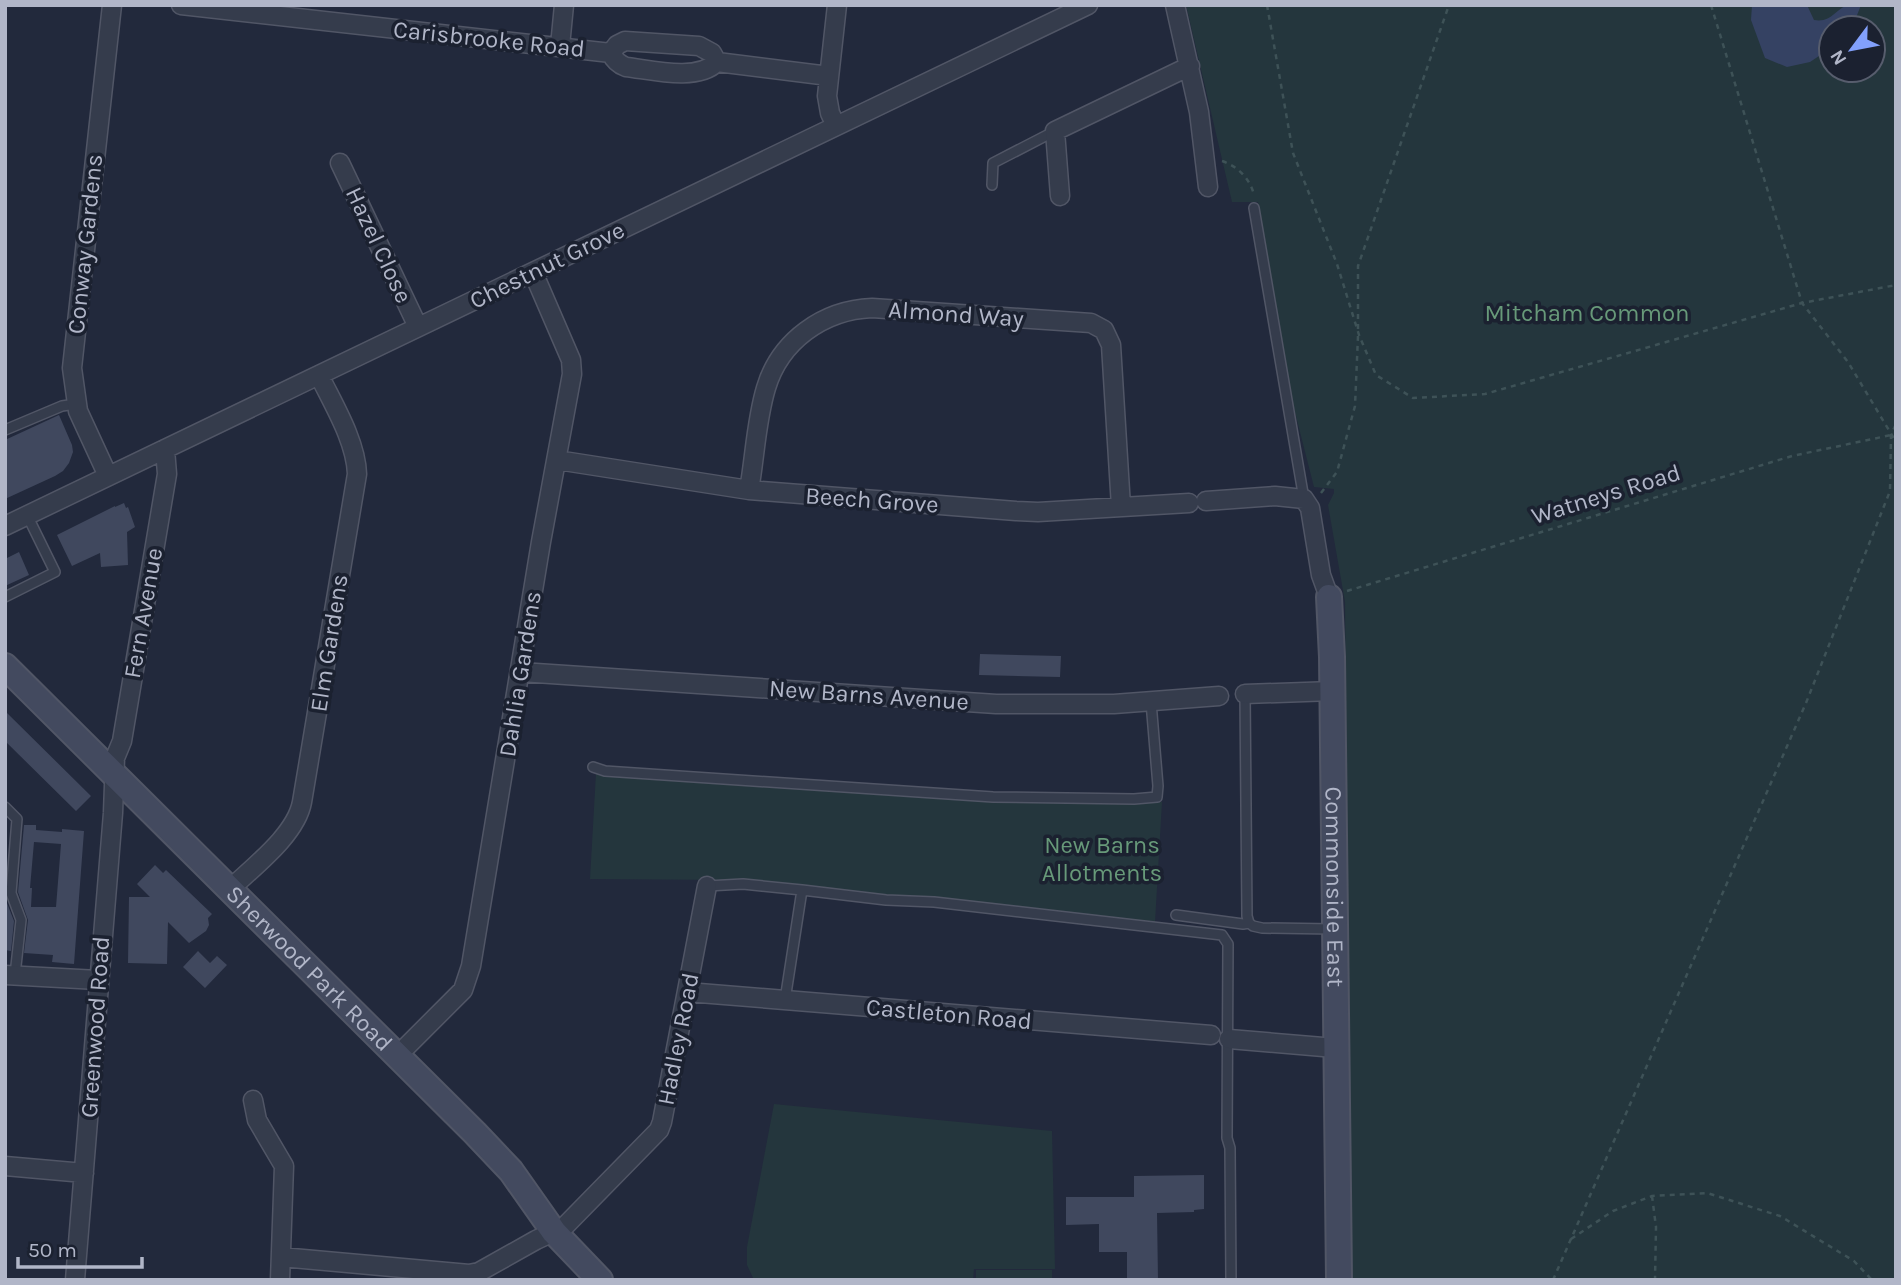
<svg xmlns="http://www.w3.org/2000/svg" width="1901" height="1285" font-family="Karla,sans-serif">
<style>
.green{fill:#24363d;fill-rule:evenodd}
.water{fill:#354263}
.building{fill:#40485e;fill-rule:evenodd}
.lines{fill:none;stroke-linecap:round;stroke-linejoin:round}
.lane-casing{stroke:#515666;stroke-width:12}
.street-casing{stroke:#515666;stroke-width:21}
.secondary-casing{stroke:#515666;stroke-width:28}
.path{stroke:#3e5257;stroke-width:2.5;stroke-dasharray:5 5;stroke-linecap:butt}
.lane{stroke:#353c4c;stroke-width:9}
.street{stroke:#353c4c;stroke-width:18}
.secondary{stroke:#434a5f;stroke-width:24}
.labels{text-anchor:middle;stroke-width:7;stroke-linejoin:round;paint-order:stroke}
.street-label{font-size:24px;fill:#b1b6c8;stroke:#1b2130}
.park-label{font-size:24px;fill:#679979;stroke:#1b2130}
</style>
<rect width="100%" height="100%" fill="#22293c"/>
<path class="green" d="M1186,5H1896V1280H1351L1345,602L1328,505L1334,493V489L1314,487L1285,373L1258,202H1232ZM1831,28H1873V70H1831Z
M596,773L952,798L1064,803L1162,802L1155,922L735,880L590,879Z
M774,1104L1052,1131L1055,1269H974L973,1280H754L747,1265V1247Z
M976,1270H1052V1280H976Z"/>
<path class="water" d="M1752,5H1807L1814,20C1832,23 1835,9 1848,5C1853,4 1857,5 1861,5L1852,28H1831V48L1810,62L1787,67L1765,58L1751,20Z"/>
<path class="building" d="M59,415L72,445L73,452L69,463L63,471L55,476L5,499V440Z
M124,503L126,508L128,507L135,527L127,532L128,565L101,567L100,553L72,566L57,535L115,506V507Z
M19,552L29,575L5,586V559Z
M980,654L1061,656L1060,677L979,675Z
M5,711L91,796L76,811L5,741Z
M24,825H36V830L62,832V829L84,831L74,964L52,962L53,955L24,953L28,920L18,892ZM34,842L61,844L56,907H31L32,888H30Z
M155,865L163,873L166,870L212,914L208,918L209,925L206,931L189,943L168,922L167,964L128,963L129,897H150L137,884Z
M5,898L14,921L11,951L5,950Z
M198,951L210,963L217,956L227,965L205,988L183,967Z
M1204,1175V1209L1194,1210V1212L1157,1213L1158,1280H1127V1252H1099V1224L1066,1225V1197H1134V1176Z"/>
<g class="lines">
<g class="lane-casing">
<path id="lane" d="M992,185L993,163L1055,131
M1254,208L1304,499
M5,430L62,406L76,404
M5,597L55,572L27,515
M1245,694L1247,916L1249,923L1253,926L1262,928L1333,929
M593,767L605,771L993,797L1134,799L1157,797L1158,786L1151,702
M5,807L17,819L11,893L21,920L15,975
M707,886L743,884L802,890
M1176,915L1243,924L1249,923
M785,1000L802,890L886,900L934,902L1222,935L1228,944L1227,1138L1230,1148L1231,1280"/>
</g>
<g class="street-casing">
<path id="street" d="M181,5L611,53C614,60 618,64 626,67C652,70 697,82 717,62L829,76
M1175,5L1199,112L1208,187
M560,46L564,5
M611,53L617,45L625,41L699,46L712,53L717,62
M836,126L830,113L827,96L837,5
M340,163L418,327
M1060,196L1055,131L1190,66
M557,460L749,490L1016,511L1038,512L1189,503
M108,476L78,411L72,368L112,5
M749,490C755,457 756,421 766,388C780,341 823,310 872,308L1091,323L1104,330L1111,345L1121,507
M1206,501L1275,496L1304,499L1310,508L1321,575L1329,597
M5,526L1088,5
M521,672L996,704H1114L1219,696
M1245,694L1333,691
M229,890C253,867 296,835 302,802L357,474C356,441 333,404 319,375
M5,975L98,980
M687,992L1211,1035
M1229,1039L1335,1048
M397,1056L463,990L471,966L541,542L572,374L571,360L533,272
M253,1100L257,1120L284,1166L280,1280
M5,1166L84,1173
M281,1257L469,1274L479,1272L536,1240L564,1227L659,1130L662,1122L707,886
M75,1280L113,813L115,758L122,741L167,474L165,449"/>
</g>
<g class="secondary-casing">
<g id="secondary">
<path id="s1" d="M1329,597L1332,657L1339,1280"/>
<path id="s2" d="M5,666L475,1133L511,1171L554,1232L600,1280"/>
</g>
</g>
<path class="path" d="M1267,5L1293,153L1337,264L1359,335L1376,375L1413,398L1485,394L1802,303L1896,285
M1711,5L1802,303L1848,362L1896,442
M1222,161C1237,166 1250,178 1254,195
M1358,329V266L1449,5
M1321,493L1337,472L1355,406L1358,336
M1347,591L1792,456L1896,434
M1652,1196L1656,1227L1655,1280
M1571,1239L1613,1211L1652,1196L1707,1193L1780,1216L1854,1261L1872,1280
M1553,1280L1806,703L1890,491L1891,435L1896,424"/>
<use href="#lane" class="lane"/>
<use href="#street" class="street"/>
<use href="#secondary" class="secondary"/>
</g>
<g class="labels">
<g class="street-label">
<text transform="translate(489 39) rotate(6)" y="8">Carisbrooke Road</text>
<text transform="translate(85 244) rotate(-84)" y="8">Conway Gardens</text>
<text transform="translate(379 245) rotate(65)" y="8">Hazel Close</text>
<text transform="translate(547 265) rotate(-26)" y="8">Chestnut Grove</text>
<text transform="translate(956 314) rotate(4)" y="8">Almond Way</text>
<text transform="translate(1606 494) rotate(-17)" y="8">Watneys Road</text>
<text transform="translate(872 500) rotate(4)" y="8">Beech Grove</text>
<text transform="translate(143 613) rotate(-80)" y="8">Fern Avenue</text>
<text transform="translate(329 643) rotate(-81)" y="8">Elm Gardens</text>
<text transform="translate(520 674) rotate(-81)" y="8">Dahlia Gardens</text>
<text transform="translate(869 695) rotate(4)" y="8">New Barns Avenue</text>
<text dy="8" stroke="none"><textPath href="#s1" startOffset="290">Commonside East</textPath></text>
<text dy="8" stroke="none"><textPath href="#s2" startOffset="429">Sherwood Park Road</textPath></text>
<text transform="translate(949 1014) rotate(5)" y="8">Castleton Road</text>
<text transform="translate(95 1027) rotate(-86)" y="8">Greenwood Road</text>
<text transform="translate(678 1039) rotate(-79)" y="8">Hadley Road</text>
</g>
<g class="park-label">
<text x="1587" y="321">Mitcham Common</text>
<text x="1102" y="853">New Barns<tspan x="1102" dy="28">Allotments</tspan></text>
</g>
</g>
<rect width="1901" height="1285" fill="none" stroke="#b1b6c8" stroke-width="14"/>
<g transform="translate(1852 49) rotate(238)"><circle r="33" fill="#1b2130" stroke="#575d6d" stroke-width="2"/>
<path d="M0-5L12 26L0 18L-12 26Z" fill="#82a0fb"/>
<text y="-10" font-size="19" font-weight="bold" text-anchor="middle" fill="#b1b6c8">N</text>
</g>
<path d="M18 1257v10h124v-10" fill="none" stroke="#b1b6c8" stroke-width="3.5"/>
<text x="28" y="1257" font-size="21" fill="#b1b6c8" stroke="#1b2130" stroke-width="5" paint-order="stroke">50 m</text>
</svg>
